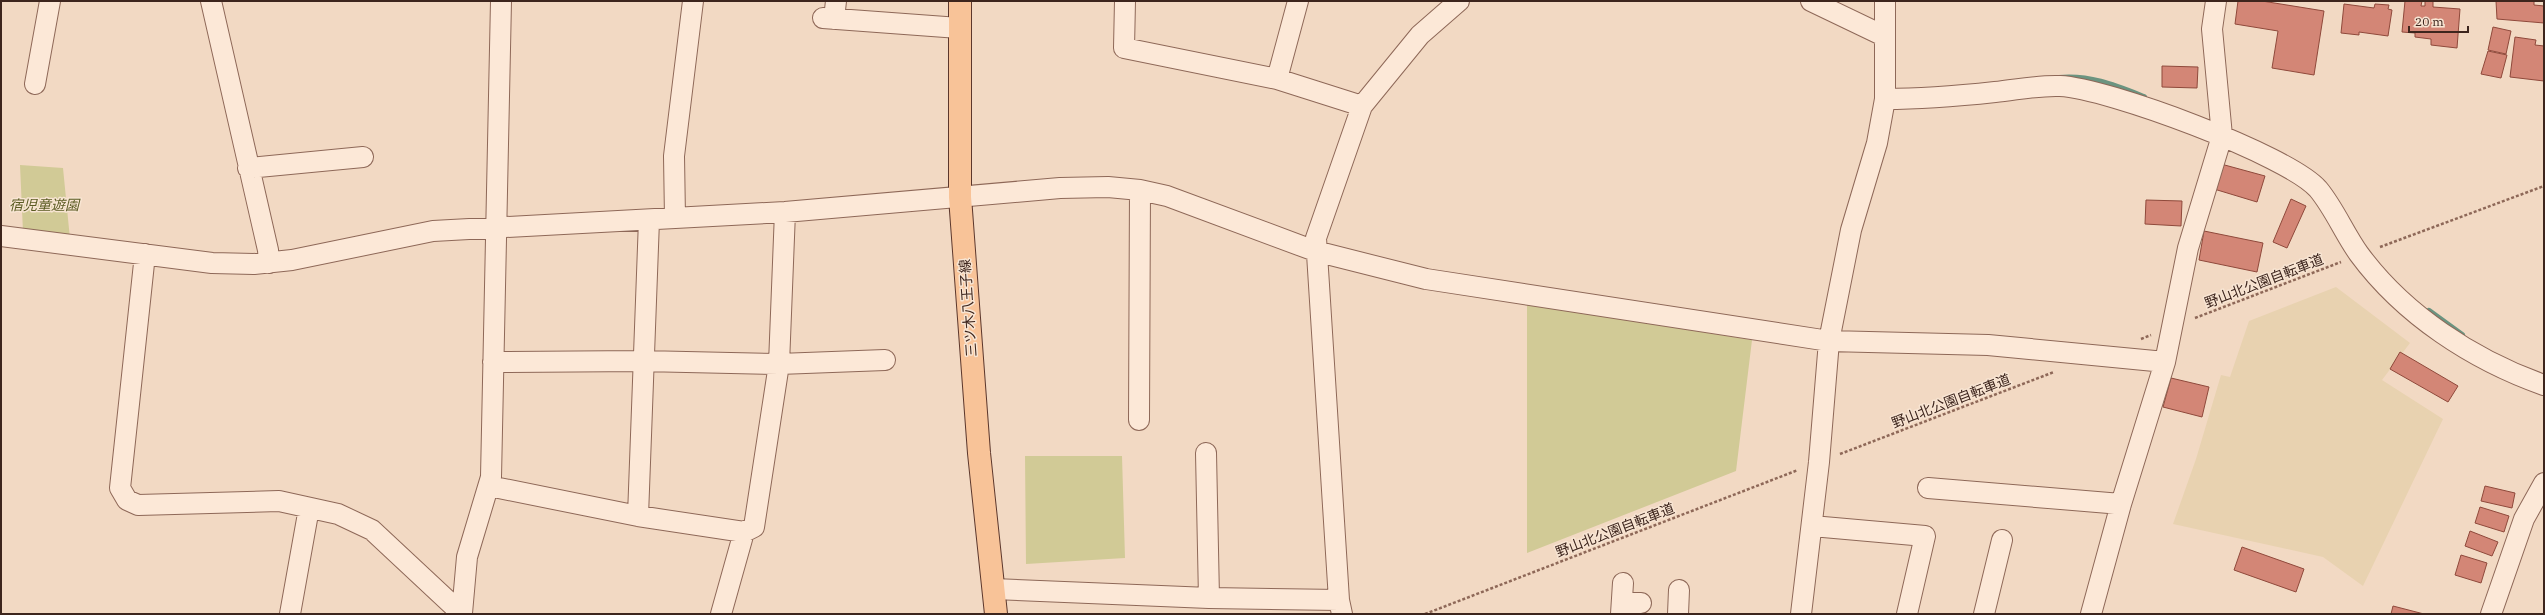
<svg xmlns="http://www.w3.org/2000/svg" width="2545" height="615" font-family="'IBM Plex Serif','Noto Sans JP',serif">
<style>
.farmland{fill:#e8d2b0}
.green{fill:#d1ca96}
.lines{fill:none;stroke-linecap:round;stroke-linejoin:round}
.stream{stroke:#6b9480;stroke-width:6}
.building{fill:#d38676;stroke:#8f493b}
.minor-casing{stroke:#8e6858;stroke-width:22}
.major-casing{stroke:#5c372c;stroke-width:24}
.path{stroke:#8e6858;stroke-width:2.5;stroke-dasharray:3 2;stroke-linecap:butt}
.minor{stroke:#fce8d7;stroke-width:20}
.major{stroke:#f8c398;stroke-width:22}
.labels{text-anchor:middle;stroke-width:3;stroke-linejoin:round;paint-order:stroke}
.park-label{font-size:14px;font-style:italic;fill:#5a5b22;stroke:#f8e5d3}
.street-label{font-size:14px;fill:#3d251d;stroke:#f8e5d3}
</style>
<rect width="100%" height="100%" fill="#f2d9c3"/>
<path class="farmland" d="M2336,287L2410,343L2382,380L2443,419L2363,586L2323,557L2173,524L2196,459L2221,375L2230,377L2249,321Z"/>
<path class="green" d="M20,165L63,168L70,239L23,232Z
M1527,304L1752,340L1736,471L1527,553Z
M1025,456H1122L1125,558L1026,564Z"/>
<g class="lines">
<path class="stream" d="M2059,78C2090,75 2116,86 2144,97
M2429,311L2462,335"/>
</g>
<path class="building" d="M2238,1H2262L2324,11L2314,75L2272,68L2278,31L2235,24Z
M2405,1H2422L2421,6H2425V1H2433V7L2460,9L2457,48L2431,45V39L2415,37V33L2402,32Z
M2496,1H2534V5L2544,6V23L2497,19Z
M2344,4L2374,8L2375,4L2389,5L2388,9L2392,10L2388,36L2359,32V35L2341,33Z
M2493,27L2511,31L2506,54L2488,50Z
M2515,37L2536,40L2535,45L2544,46V81L2510,77Z
M2488,51L2507,55L2501,78L2481,74Z
M2162,66L2198,67L2197,88L2162,87Z
M2221,164L2265,176L2257,202L2214,189Z
M2291,199L2306,206L2287,248L2273,242Z
M2146,200L2182,201L2181,226L2145,224Z
M2204,231L2263,243L2257,272L2199,260Z
M2400,352L2458,386L2448,402L2390,369Z
M2171,378L2209,387L2202,417L2163,407Z
M2485,486L2515,493L2512,508L2481,501Z
M2480,507L2509,516L2504,532L2475,523Z
M2470,531L2498,542L2492,556L2465,546Z
M2242,547L2304,569L2296,592L2234,570Z
M2461,555L2487,563L2481,583L2455,575Z
M2393,606L2424,614H2391Z"/>
<g class="lines">
<g class="minor-casing">
<path id="minor" d="M211,1L268,250L269,263
M1125,1L1124,48L1277,79L1362,106
M1811,1L1884,36
M823,18L959,28
M834,19L836,1
M1277,79L1298,1
M35,84L50,1
M1885,99C1922,99 1958,96 1995,92C2016,90 2039,85 2060,86C2107,88 2288,155 2318,189C2334,208 2344,233 2359,254C2404,315 2473,360 2544,385
M248,168L363,157
M675,218L674,156L693,1
M1,236L212,263L254,264L292,260L433,231L785,212L1060,188L1108,187L1140,190L1167,196L1315,251L1426,279L1829,341L1988,345L2165,362
M145,254L120,488L127,500L138,505L279,501L338,514L372,530L462,614
M493,362L642,361L779,364L885,360
M1139,420L1140,190
M1206,453L1209,598
M489,486L638,516L744,532L754,527L779,364L785,212
M1928,488L2121,504
M638,516L649,220
M1812,526L1925,536L1907,614
M994,589L1209,598L1339,600
M1622,603H1641
M462,613L467,557L491,477L501,1
M290,614L309,508
M721,614L744,532
M1342,614L1339,600L1316,238L1362,106L1420,35L1459,1
M1621,614L1623,583
M1678,614L1679,590
M1801,614L1819,462L1829,341L1851,230L1877,143L1885,99V1
M1984,614L2002,540
M2091,614L2121,504L2165,362L2188,248L2222,136L2212,29L2216,1
M2491,614L2524,519L2544,483"/>
</g>
<g class="major-casing">
<path id="major" d="M960,1V197L979,453L996,614"/>
</g>
<path class="path" d="M2380,247L2544,186
M2195,318L2341,262
M2141,339L2151,335
M1840,454L2054,372
M1425,614L1798,470"/>
<use href="#minor" class="minor"/>
<use href="#major" class="major"/>
</g>
<g class="labels">
<g class="park-label">
<text x="44" y="210">宿児童遊園</text>
</g>
<g class="street-label">
<text transform="translate(2264 281) rotate(-21)" y="5">野山北公園自転車道</text>
<text transform="translate(968 308) rotate(-94)" y="5">三ツ木八王子線</text>
<text transform="translate(1951 401) rotate(-21)" y="5">野山北公園自転車道</text>
<text transform="translate(1615 530) rotate(-21)" y="5">野山北公園自転車道</text>
</g>
</g>
<rect width="2545" height="615" fill="none" stroke="#3d251d" stroke-width="4"/>
<path d="M2409 26v6h59v-6" fill="none" stroke="#3d251d" stroke-width="2"/>
<text x="2415" y="26" font-size="12" fill="#3d251d" stroke="#f8e5d3" stroke-width="3" paint-order="stroke">20 m</text>
</svg>
